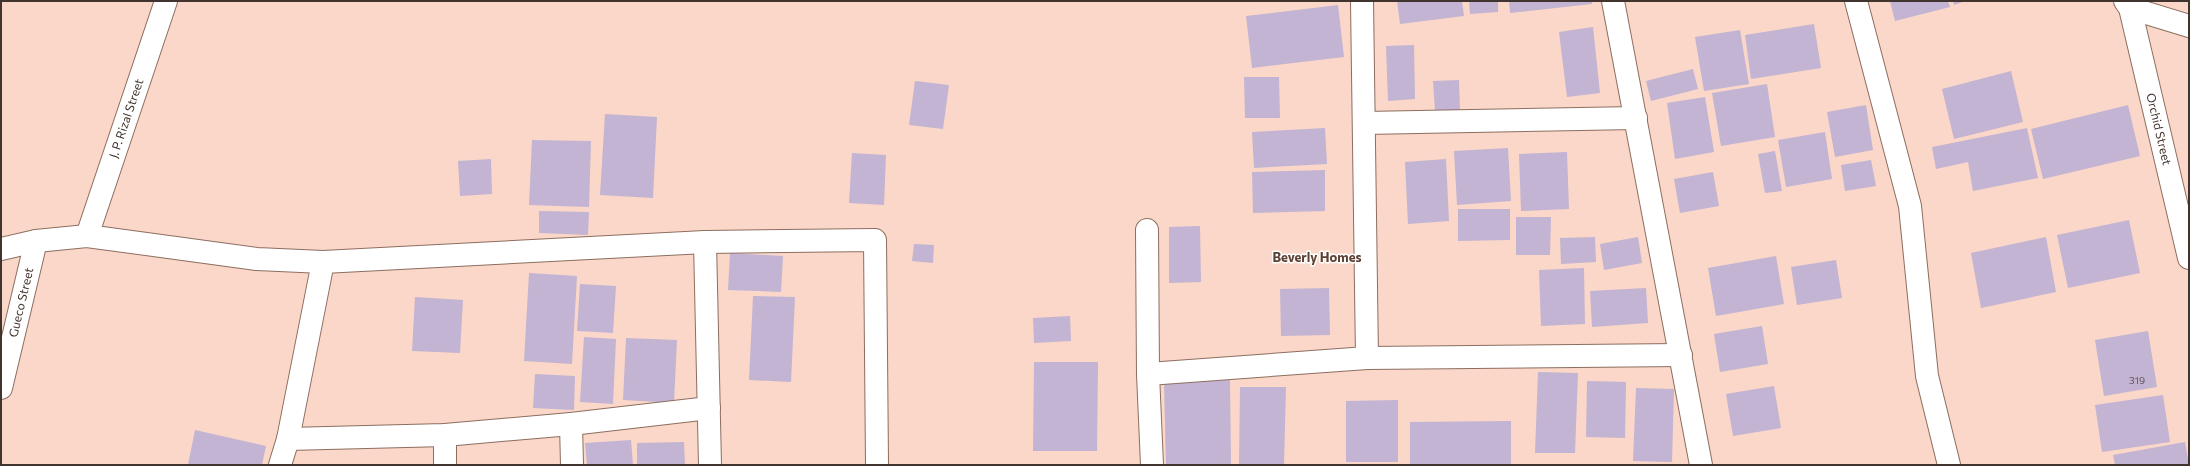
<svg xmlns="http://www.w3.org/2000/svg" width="2190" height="466" font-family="Commissioner,sans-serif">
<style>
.building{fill:#c2b4d2}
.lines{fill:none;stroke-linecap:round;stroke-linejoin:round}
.minor-casing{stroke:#8c6e60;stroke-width:24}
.minor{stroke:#fff;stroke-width:22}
.labels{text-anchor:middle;stroke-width:3;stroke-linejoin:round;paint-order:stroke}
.number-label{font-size:10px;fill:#615356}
.street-label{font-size:12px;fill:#41332d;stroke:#fff}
.neighbourhood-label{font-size:13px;font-weight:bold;fill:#5d4134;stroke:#fff}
</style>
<rect width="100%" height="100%" fill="#fad7c8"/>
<path class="building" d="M1397,1H1462L1464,16L1400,24Z
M1469,1H1498V12L1470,14Z
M1509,1H1592V4L1510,13Z
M1890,1H1948L1950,7L1895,21Z
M1953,1H1965L1954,5Z
M1338,5L1344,57L1252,68L1246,16Z
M1814,24L1821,68L1751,79L1745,35Z
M1593,27L1600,93L1567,97L1559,32Z
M1740,30L1749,84L1704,91L1695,37Z
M1414,45L1415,99L1388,101L1386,46Z
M1693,69L1698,89L1651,101L1646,81Z
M2011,71L2023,122L1954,139L1942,89Z
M1244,77H1279L1280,118H1245Z
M1459,80L1460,110L1435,111L1433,81Z
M915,81L949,85L943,129L909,125Z
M1767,84L1775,137L1721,146L1712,93Z
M1705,97L1714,152L1675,159L1667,103Z
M1866,105L1873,150L1835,157L1827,112Z
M2128,105L2140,156L2043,179L2031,129Z
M605,114L657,117L653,198L600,195Z
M1325,128L1327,164L1254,168L1252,132Z
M2027,128L2038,178L1973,191L1968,162L1936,169L1932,147Z
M1825,132L1832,179L1786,187L1778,140Z
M532,140L591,141L589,207L529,205Z
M1508,148L1511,201L1457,205L1454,151Z
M1775,151L1782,191L1765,193L1758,154Z
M1567,152L1569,209L1521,211L1519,154Z
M852,153L886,155L884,205L849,203Z
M491,159L492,194L460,196L458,161Z
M1446,159L1449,221L1408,224L1405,162Z
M1871,160L1876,186L1845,191L1841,165Z
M1325,170V211L1253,213L1252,172Z
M1713,172L1719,206L1680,213L1674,179Z
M1458,209H1510V240L1458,241Z
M539,211L589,212L588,235L539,233Z
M1516,217H1551L1550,255H1516Z
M2129,220L2140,273L2068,288L2057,235Z
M1200,226L1201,282L1169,283V227Z
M1595,237L1596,262L1561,264L1560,238Z
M1638,237L1642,263L1604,270L1600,244Z
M2046,237L2056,292L1981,308L1971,253Z
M914,244L934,245L933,263L912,261Z
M730,253L783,256L781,292L728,290Z
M1776,256L1784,304L1716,316L1708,268Z
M1836,260L1842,298L1797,305L1791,267Z
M1584,268L1585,324L1541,326L1539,270Z
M529,273L577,276L572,364L524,361Z
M580,284L616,286L613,333L577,331Z
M1329,288L1330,335L1281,336L1280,289Z
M1646,288L1648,323L1592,327L1590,291Z
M753,296L795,297L791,382L749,380Z
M415,297L463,300L460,353L412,351Z
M1070,316L1071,341L1034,343L1033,318Z
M1762,326L1768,364L1720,372L1714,334Z
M2148,331L2157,387L2104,396L2095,340Z
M584,337L616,339L613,404L580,402Z
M626,338L677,340L674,403L623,400Z
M1034,362H1098L1097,451H1033Z
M1538,372L1578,373L1575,453H1535Z
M535,374L575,376L574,410L533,408Z
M1230,380L1231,465H1166L1164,382Z
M1587,381L1626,382L1625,438L1586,437Z
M1774,386L1781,428L1733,436L1726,394Z
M1240,387H1286L1284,465H1239Z
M1636,388L1674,389L1672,462L1633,461Z
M2163,395L2170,442L2102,452L2095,405Z
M1398,400V462H1346V401Z
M1511,421V465H1410V422Z
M195,430L266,446L262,465H188Z
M631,440L633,465H587L585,443Z
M684,442L685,465H637V443Z
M2185,442L2189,465H2115L2113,455Z"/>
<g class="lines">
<g class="minor-casing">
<g id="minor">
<path d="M1362,1L1367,358"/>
<path d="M1613,1L1701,465"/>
<path d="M1856,1L1910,206L1927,376L1949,465"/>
<path id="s1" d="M2125,1L2130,8L2189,258"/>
<path d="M2130,8L2189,26"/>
<path d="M1364,123L1636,118"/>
<path d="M1147,230L1148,374L1152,465"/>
<path id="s2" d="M87,236L166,1"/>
<path d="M705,242L710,465"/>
<path d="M1,249L36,241L87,236L257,259L323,262L705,242L875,240L877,465"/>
<path d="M1148,374L1367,358L1681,355"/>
<path id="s3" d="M1,388L36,241"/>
<path d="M571,424L572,465"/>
<path d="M288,439L445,435L571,424L709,408"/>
<path d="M280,465L288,439L323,262"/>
<path d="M445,465V435"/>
</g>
</g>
<use href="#minor" class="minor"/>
</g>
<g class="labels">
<g class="number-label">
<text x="2137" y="384">319</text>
</g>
<g class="street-label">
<text dy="4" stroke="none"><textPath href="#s2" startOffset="124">J. P. Rizal Street</textPath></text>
<text dy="4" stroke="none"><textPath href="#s1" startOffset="133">Orchid Street</textPath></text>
<text dy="4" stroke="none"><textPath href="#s3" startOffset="88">Gueco Street</textPath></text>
</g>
<g class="neighbourhood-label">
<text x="1317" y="262">Beverly Homes</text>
</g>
</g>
<rect width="2190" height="466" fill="none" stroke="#41332d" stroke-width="4"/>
</svg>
